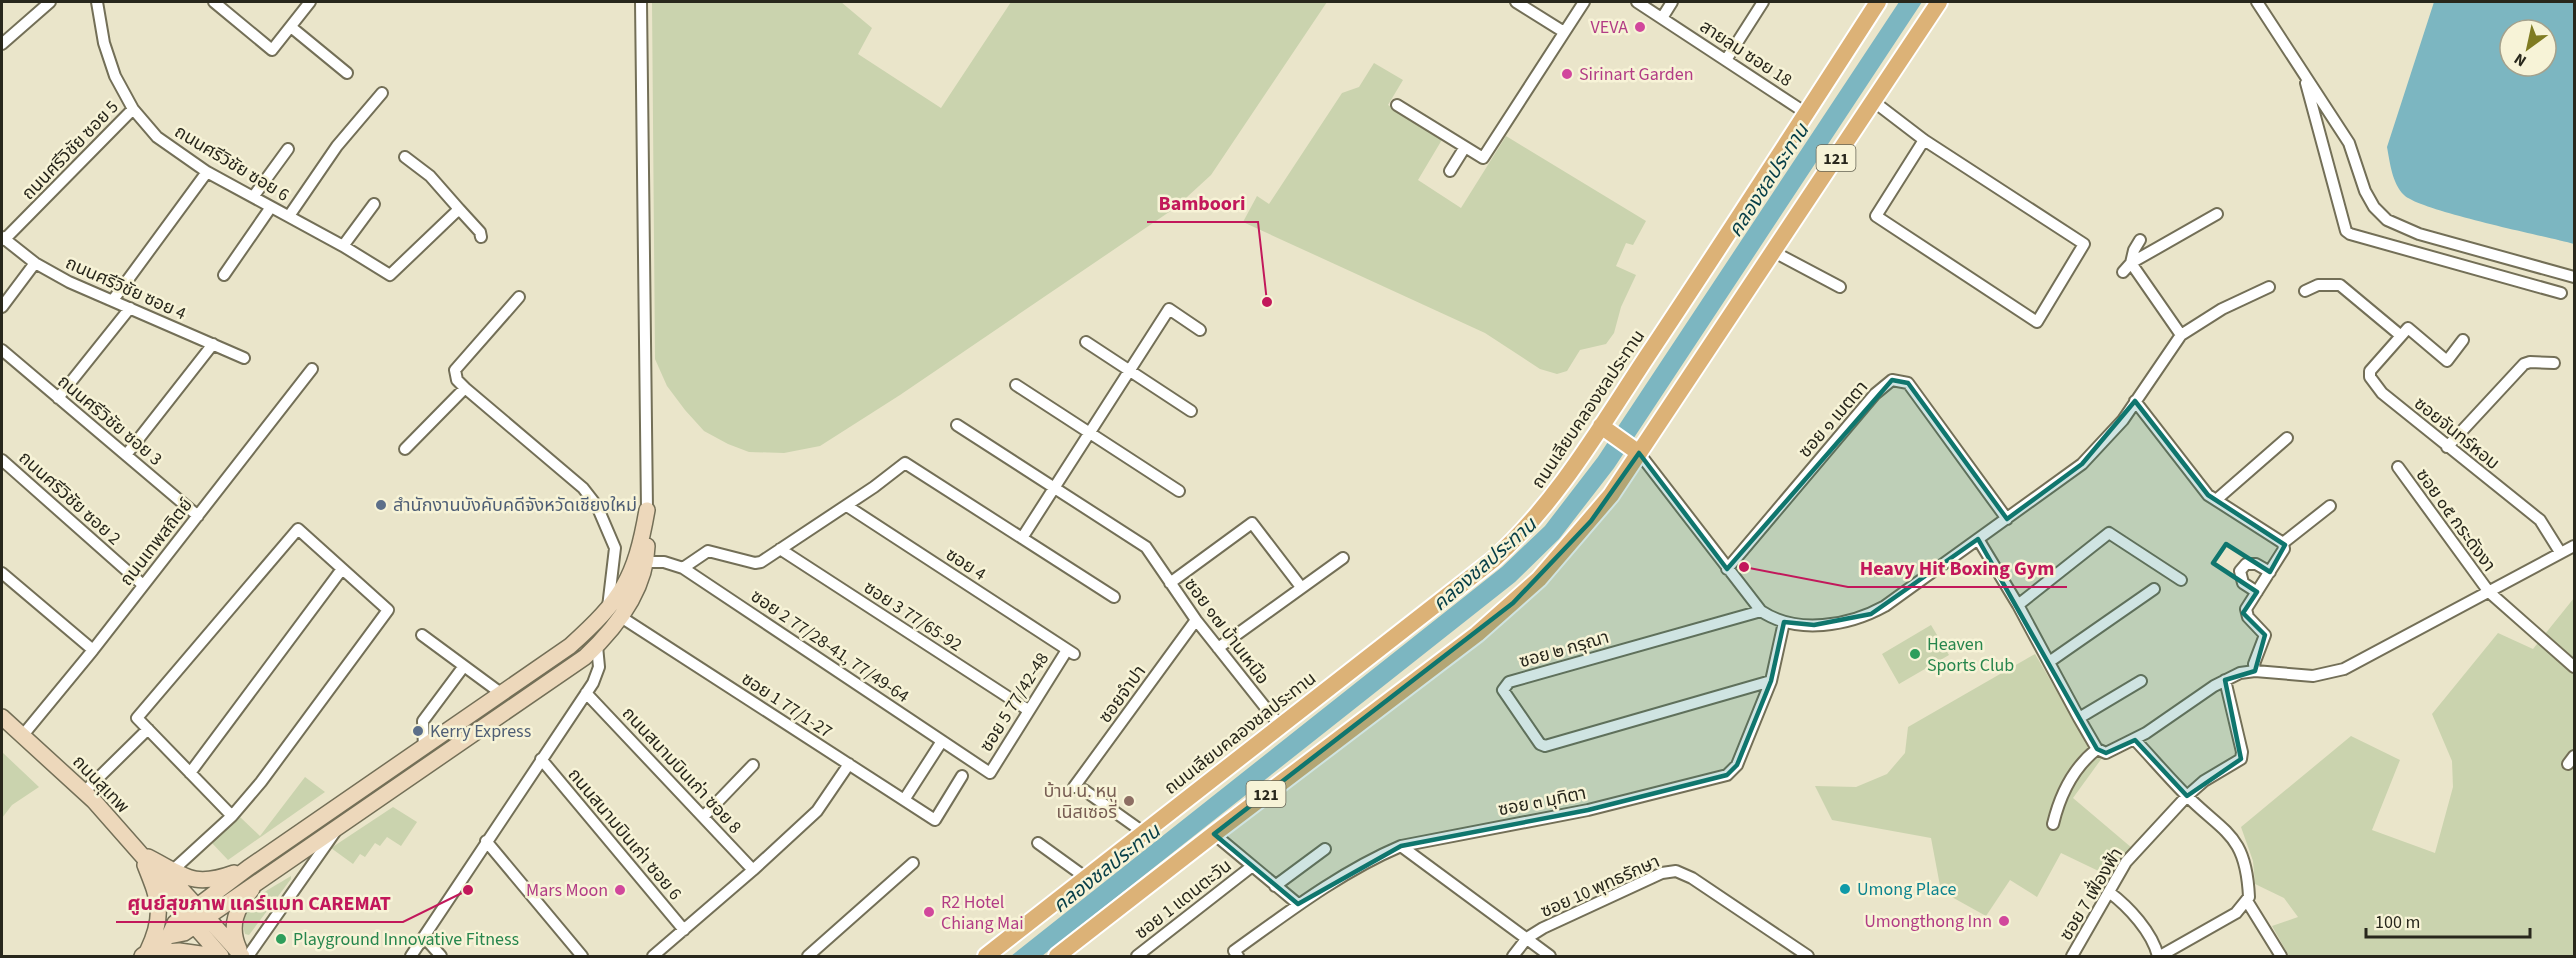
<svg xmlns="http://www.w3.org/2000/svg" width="2576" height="958" font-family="'Source Sans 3','Noto Sans Thai',sans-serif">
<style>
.green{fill:#cad3ae}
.water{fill:#7cb6c1;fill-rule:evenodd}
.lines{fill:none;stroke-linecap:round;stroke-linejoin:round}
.street-casing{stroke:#736f57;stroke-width:14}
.secondary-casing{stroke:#736f57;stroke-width:18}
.primary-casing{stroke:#fff;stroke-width:20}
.street{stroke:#fff;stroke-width:10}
.secondary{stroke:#edd8bb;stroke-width:15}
.primary{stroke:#dcb277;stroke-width:16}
.marked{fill:#0f766e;fill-opacity:0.2;stroke:#0f766e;stroke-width:4.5;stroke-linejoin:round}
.hotel-dot{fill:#d1479c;stroke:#f7f3d7;stroke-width:2}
.service-dot{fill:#5c6f8a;stroke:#f7f3d7;stroke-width:2}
.leisure-dot{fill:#2e9e5b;stroke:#f7f3d7;stroke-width:2}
.education-dot{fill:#8d6e63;stroke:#f7f3d7;stroke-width:2}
.culture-dot{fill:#0f9aa8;stroke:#f7f3d7;stroke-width:2}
.labels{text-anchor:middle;stroke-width:5;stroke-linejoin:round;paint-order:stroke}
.shield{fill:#f7f3d7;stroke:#666454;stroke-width:1.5}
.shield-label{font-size:16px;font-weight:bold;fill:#28271c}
.hotel-label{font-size:18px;fill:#b23c85;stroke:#f7f3d7;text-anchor:end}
.street-label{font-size:18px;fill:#28271c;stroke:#f7f3d7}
.service-label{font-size:18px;fill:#4e5e75;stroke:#f7f3d7;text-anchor:start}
.leisure-label{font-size:18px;fill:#27864d;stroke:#f7f3d7;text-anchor:start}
.education-label{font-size:18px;fill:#785e54;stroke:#f7f3d7;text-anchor:end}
.culture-label{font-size:18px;fill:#0d838f;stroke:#f7f3d7;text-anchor:start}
.water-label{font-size:20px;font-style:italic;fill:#063e47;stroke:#f7f3d7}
.leader{fill:none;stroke:#c2185b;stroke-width:2}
.callout-dot{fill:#c2185b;stroke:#f7f3d7;stroke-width:2}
.callout-label{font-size:20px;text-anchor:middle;font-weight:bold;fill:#c2185b;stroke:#f7f3d7;stroke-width:5;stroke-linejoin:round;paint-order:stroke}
</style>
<rect width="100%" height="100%" fill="#eae5ca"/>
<path class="green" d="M652,2H841L872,28L858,54L941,108L1011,2H1327L1211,175L1175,208L900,395L820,446L784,453L749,452L728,444L704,431L685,410L667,386L655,359Z
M1374,63L1403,80L1388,105L1443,138L1418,180L1461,208L1506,136L1646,221L1633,245L1626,243L1616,266L1636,275L1621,307L1614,333L1606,344L1580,350L1567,371L1557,374L1540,369L1485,333L1243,222L1257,196L1269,204L1342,93L1359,87Z
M2574,598V956H2289L2272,926L2298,917L2284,898L2255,884L2253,861L2241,827L2351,736L2400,760L2372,830L2435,853L2453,787L2452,761L2432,714L2498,633L2533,649Z
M1931,625L1949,655L1899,684L1882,654Z
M2035,654L2082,734L2102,758L2073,798L2132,848L2111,877L2061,853L2037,897L2010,880L1986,916L1941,891L1931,838L1832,820L1815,786L1856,787L1887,774L1905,753L1908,727Z
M2,752L39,787L12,805L2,818Z
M417,758L421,761L226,893L224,890Z
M305,777L325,792L228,860L211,842L240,817L260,836Z
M393,807L417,822L401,846L387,837L380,846L375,843L365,857L360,854L353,864L331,848Z
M291,876V879L249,935L245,934C236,903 269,890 291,876Z"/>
<path class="water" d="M1899,2H1922L1614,468L1559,539L1515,582L1042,956H1011L1502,567L1545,526L1598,457Z
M2434,2H2574V244C2545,236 2420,211 2404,195C2392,183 2390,163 2387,147ZM2510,30H2546V66H2510Z"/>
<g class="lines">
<g class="street-casing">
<path id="street" d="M97,2L104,43L115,76L133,109L157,137L207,172L343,246L390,275L459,209L430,176L405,157
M214,2L272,50L310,2
M641,2L647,510
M1516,2L1564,32
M1637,2L1806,113
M2257,2L2349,143L2365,191L2374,207L2387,220L2419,234L2574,277
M1662,18L1672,2
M291,27L347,73
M2,44L50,2
M1726,60L1763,2
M2306,83L2346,231L2350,234L2561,293
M1873,101L1924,140L2084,244L2037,322L1876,216L1924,140
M1397,105L1483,158L1584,2
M1450,171L1465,147
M253,197L288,149
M459,209L480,232L481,237
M289,216L337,146L382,93
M2,237L35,263L69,282L244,358
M4,240L133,109
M2140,240L2134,250L2131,263L2181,335
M343,246L374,204
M1774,252L1840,287
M2123,272L2131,263L2217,214
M224,275L271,207
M2305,291L2318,285H2340L2400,335
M113,300L207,172
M2,307L35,263
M2463,340L2447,361L2408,328L2370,371V377L2382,393L2540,520L2560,552
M1086,342L1191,411
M2,350L198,516
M1016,385L1179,491
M465,388L457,380L455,370L519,297
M58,398L130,308
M2135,401L2208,495L2283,543
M957,425L1146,547L1196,620L1281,727
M2447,447L2524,364L2530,362L2554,363
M405,449L465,388L583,488L597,506L615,548L608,607
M1639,453L1761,611C1797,635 1849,626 1885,606L2082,464L2123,420L2181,335L2222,309L2269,287
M126,455L213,344
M2,460L143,585
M2398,467L2489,592L2574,667
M2216,500L2287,438
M847,506L1074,654
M1022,538L1169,309L1200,330
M1978,539L2018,605L2079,718L2097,749L2106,753L2146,733L2214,686L2240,673L2255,671L2313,676L2344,669L2574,546
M2283,543L2330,506
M780,549L1028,710
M646,562H664L683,568L990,773L1067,650
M683,568L708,551L755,563L761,562L874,487L905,463L1114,597
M1727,569L1875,394L1892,380L1908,383L2007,519
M2,573L93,650
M1170,583L1252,523L1301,587
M2257,592L2243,583L2240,571L2246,564H2256L2270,572
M2018,605L2109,533L2181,580
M1761,611L1509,682L1503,690L1540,744L1545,746L1771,681
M621,617L935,820L962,776
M422,635L502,694
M1218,648L1343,558
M2049,662L2154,589
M2255,671L2254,664L2265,635L2248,617L2246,609L2284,549L2283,543
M586,693L753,870
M2079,718L2141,681
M23,735L93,650L312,369
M2135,740C2152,758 2168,777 2186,795C2225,834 2246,834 2249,897L2236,913L2160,956
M424,748L423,721L464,666
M541,759L684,930
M2568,764L2574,756
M190,773L342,569
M1074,787L1196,620
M1084,790L1143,832
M84,792L148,729
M904,800L942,741
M703,817L753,765
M2053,824C2060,795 2074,767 2097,749
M1214,834L1298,904
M486,841L582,956
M1038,843L1085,877
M1401,846L1550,956
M173,870L232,816L261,782L388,610L298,529L137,718L232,816
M1275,886L1325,849
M2109,892C2129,907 2152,932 2158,956
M2247,901L2281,956
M424,937L441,956
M248,956L335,832
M411,956L593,683L599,667L597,646
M653,956L753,870L817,811L849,764
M808,956L913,863
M1137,956L1251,867
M1238,956L1234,951C1287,913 1340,872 1401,846L1588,810L1727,775L1737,765L1771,681L1784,622
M1513,956L1527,938L1543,928L1662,873L1676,871L1692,878L1808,956
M2072,956L2126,862L2187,796L2204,781L2241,759L2242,752L2225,680"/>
</g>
<g class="secondary-casing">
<path id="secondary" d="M2,717L94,801L168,885L181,889L242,956
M148,857C185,876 193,888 234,873
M145,865C159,900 165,914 148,950
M168,885L171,899L221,956
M169,936L184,933L585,657C616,628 646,590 647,546
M239,949C228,925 237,908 252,889
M147,953L179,951L215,956
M142,956L169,936L175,923L248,868L570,646C622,599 635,579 647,510"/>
</g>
<g class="primary-casing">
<path id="primary" d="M1601,426L1639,453
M986,956L1493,560C1557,503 1601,426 1648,355C1726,238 1802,120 1878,2
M1057,956L1214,834L1477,634L1539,579L1611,495L1939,2"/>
</g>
<use href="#street" class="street"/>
<use href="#secondary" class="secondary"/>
<use href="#primary" class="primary"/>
</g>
<path class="marked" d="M1892,380L1908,383L2007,519L2082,464L2135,401L2208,495L2285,545L2270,572L2226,544L2213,563L2257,592L2243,613L2265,635L2255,671L2225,680L2241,759L2187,796L2135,740L2106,753L2097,749L1978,539L1871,614L1814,625L1784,622L1771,681L1737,765L1727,775L1588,810L1401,846L1298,904L1214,834L1513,603L1591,521L1639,453L1727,569Z"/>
<g class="hotel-dot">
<circle cx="1640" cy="27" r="6"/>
<circle cx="1567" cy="74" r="6"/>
<circle cx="620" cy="890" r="6"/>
<circle cx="929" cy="912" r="6"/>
<circle cx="2004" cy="921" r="6"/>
</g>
<g class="service-dot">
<circle cx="381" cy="505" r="6"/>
<circle cx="418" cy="731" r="6"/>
</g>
<g class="leisure-dot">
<circle cx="1915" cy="654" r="6"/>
<circle cx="281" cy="939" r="6"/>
</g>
<circle class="education-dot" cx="1129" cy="801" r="6"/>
<circle class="culture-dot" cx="1845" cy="889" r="6"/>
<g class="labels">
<g class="shield">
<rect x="1816.5" y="145" width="39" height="26" rx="4.5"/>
<rect x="1246.5" y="781" width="39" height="26" rx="4.5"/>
</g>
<g class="shield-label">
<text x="1836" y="164">121</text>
<text x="1266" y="800">121</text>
</g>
<g class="hotel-label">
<text x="1628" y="33">VEVA</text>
<text x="1579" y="80" text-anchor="start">Sirinart Garden</text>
<text x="608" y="896">Mars Moon</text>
<text x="941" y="908" text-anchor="start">R2 Hotel<tspan x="941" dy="21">Chiang Mai</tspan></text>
<text x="1992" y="927">Umongthong Inn</text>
</g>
<g class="street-label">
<text transform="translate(1746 53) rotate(33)" y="6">สายลม ซอย 18</text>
<text transform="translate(70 150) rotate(-46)" y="6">ถนนศรีวิชัย ซอย 5</text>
<text transform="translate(232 163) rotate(31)" y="6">ถนนศรีวิชัย ซอย 6</text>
<text transform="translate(126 288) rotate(24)" y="6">ถนนศรีวิชัย ซอย 4</text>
<text transform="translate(1588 409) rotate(-56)" y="6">ถนนเลียบคลองชลประทาน</text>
<text transform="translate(1833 419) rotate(-49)" y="6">ซอย ๑ เมตตา</text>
<text transform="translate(110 420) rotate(40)" y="6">ถนนศรีวิชัย ซอย 3</text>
<text transform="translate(2457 433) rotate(39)" y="6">ซอยจันทร์หอม</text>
<text transform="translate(70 498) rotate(42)" y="6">ถนนศรีวิชัย ซอย 2</text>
<text transform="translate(2456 520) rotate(54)" y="6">ซอย ๐๕ กระดังงา</text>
<text transform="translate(156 542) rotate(-52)" y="6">ถนนเทพสถิตย์</text>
<text transform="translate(966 564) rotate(33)" y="6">ซอย 4</text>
<text transform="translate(913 616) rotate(33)" y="6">ซอย 3 77/65-92</text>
<text transform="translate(1227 631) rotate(53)" y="6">ซอย ๑๗ บ้านเหนือ</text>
<text transform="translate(830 646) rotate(34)" y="6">ซอย 2 77/28-41, 77/49-64</text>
<text transform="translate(1564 649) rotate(-16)" y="6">ซอย ๒ กรุณา</text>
<text transform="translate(1122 694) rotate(-54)" y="6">ซอยจำปา</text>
<text transform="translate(1014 702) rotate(-58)" y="6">ซอย 5 77/42-48</text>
<text transform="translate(787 705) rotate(33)" y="6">ซอย 1 77/1-27</text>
<text transform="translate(1240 733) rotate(-38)" y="6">ถนนเลียบคลองชลประทาน</text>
<text transform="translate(682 770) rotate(47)" y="6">ถนนสนามบินเก่า ซอย 8</text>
<text transform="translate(101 784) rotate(46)" y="6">ถนนสุเทพ</text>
<text transform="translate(1542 801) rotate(-11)" y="6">ซอย ๓ มุทิตา</text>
<text transform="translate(625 834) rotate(50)" y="6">ถนนสนามบินเก่า ซอย 6</text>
<text transform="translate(1600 886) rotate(-24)" y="6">ซอย 10 พุทธรักษา</text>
<text transform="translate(2091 894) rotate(-59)" y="6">ซอย 7 เฟื่องฟ้า</text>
<text transform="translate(1183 899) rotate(-38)" y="6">ซอย 1 แดนตะวัน</text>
</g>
<g class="service-label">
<text x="393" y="511">สำนักงานบังคับคดีจังหวัดเชียงใหม่</text>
<text x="430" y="737">Kerry Express</text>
</g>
<g class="leisure-label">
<text x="1927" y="650">Heaven<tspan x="1927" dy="21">Sports Club</tspan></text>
<text x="293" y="945">Playground Innovative Fitness</text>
</g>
<g class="education-label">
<text x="1117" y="797">บ้าน น. หนู<tspan x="1117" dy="21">เนิสเซอรี่</tspan></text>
</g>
<g class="culture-label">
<text x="1857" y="895">Umong Place</text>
</g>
<g class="water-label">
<text transform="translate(1768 180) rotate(-57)" y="7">คลองชลประทาน</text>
<text transform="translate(1484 564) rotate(-41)" y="7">คลองชลประทาน</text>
<text transform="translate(1106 868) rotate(-38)" y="7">คลองชลประทาน</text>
</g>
</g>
<path class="leader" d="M1267 302L1258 222H1147M1744 567L1848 587H2067M468 890L403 922H116"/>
<g class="callout-dot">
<circle cx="1267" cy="302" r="6"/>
<circle cx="1744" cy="567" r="6"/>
<circle cx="468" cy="890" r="6"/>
</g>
<g class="callout-label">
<text x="1202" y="210">Bamboori</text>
<text x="1957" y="575">Heavy Hit Boxing Gym</text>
<text x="259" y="910">ศูนย์สุขภาพ แคร์แมท CAREMAT</text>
</g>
<rect width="2576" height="958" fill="none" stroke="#28271c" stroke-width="6"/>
<g transform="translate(2528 48) rotate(213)"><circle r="28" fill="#f7f3d7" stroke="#a4a18c" stroke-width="1.5"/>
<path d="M0-4.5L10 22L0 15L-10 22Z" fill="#7f7b21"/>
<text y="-9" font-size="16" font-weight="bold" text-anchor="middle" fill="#28271c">N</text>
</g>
<path d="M2366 928v9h164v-9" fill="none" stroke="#28271c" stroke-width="3"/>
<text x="2375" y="928" font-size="18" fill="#28271c" stroke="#f7f3d7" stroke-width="4.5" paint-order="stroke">100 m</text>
</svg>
